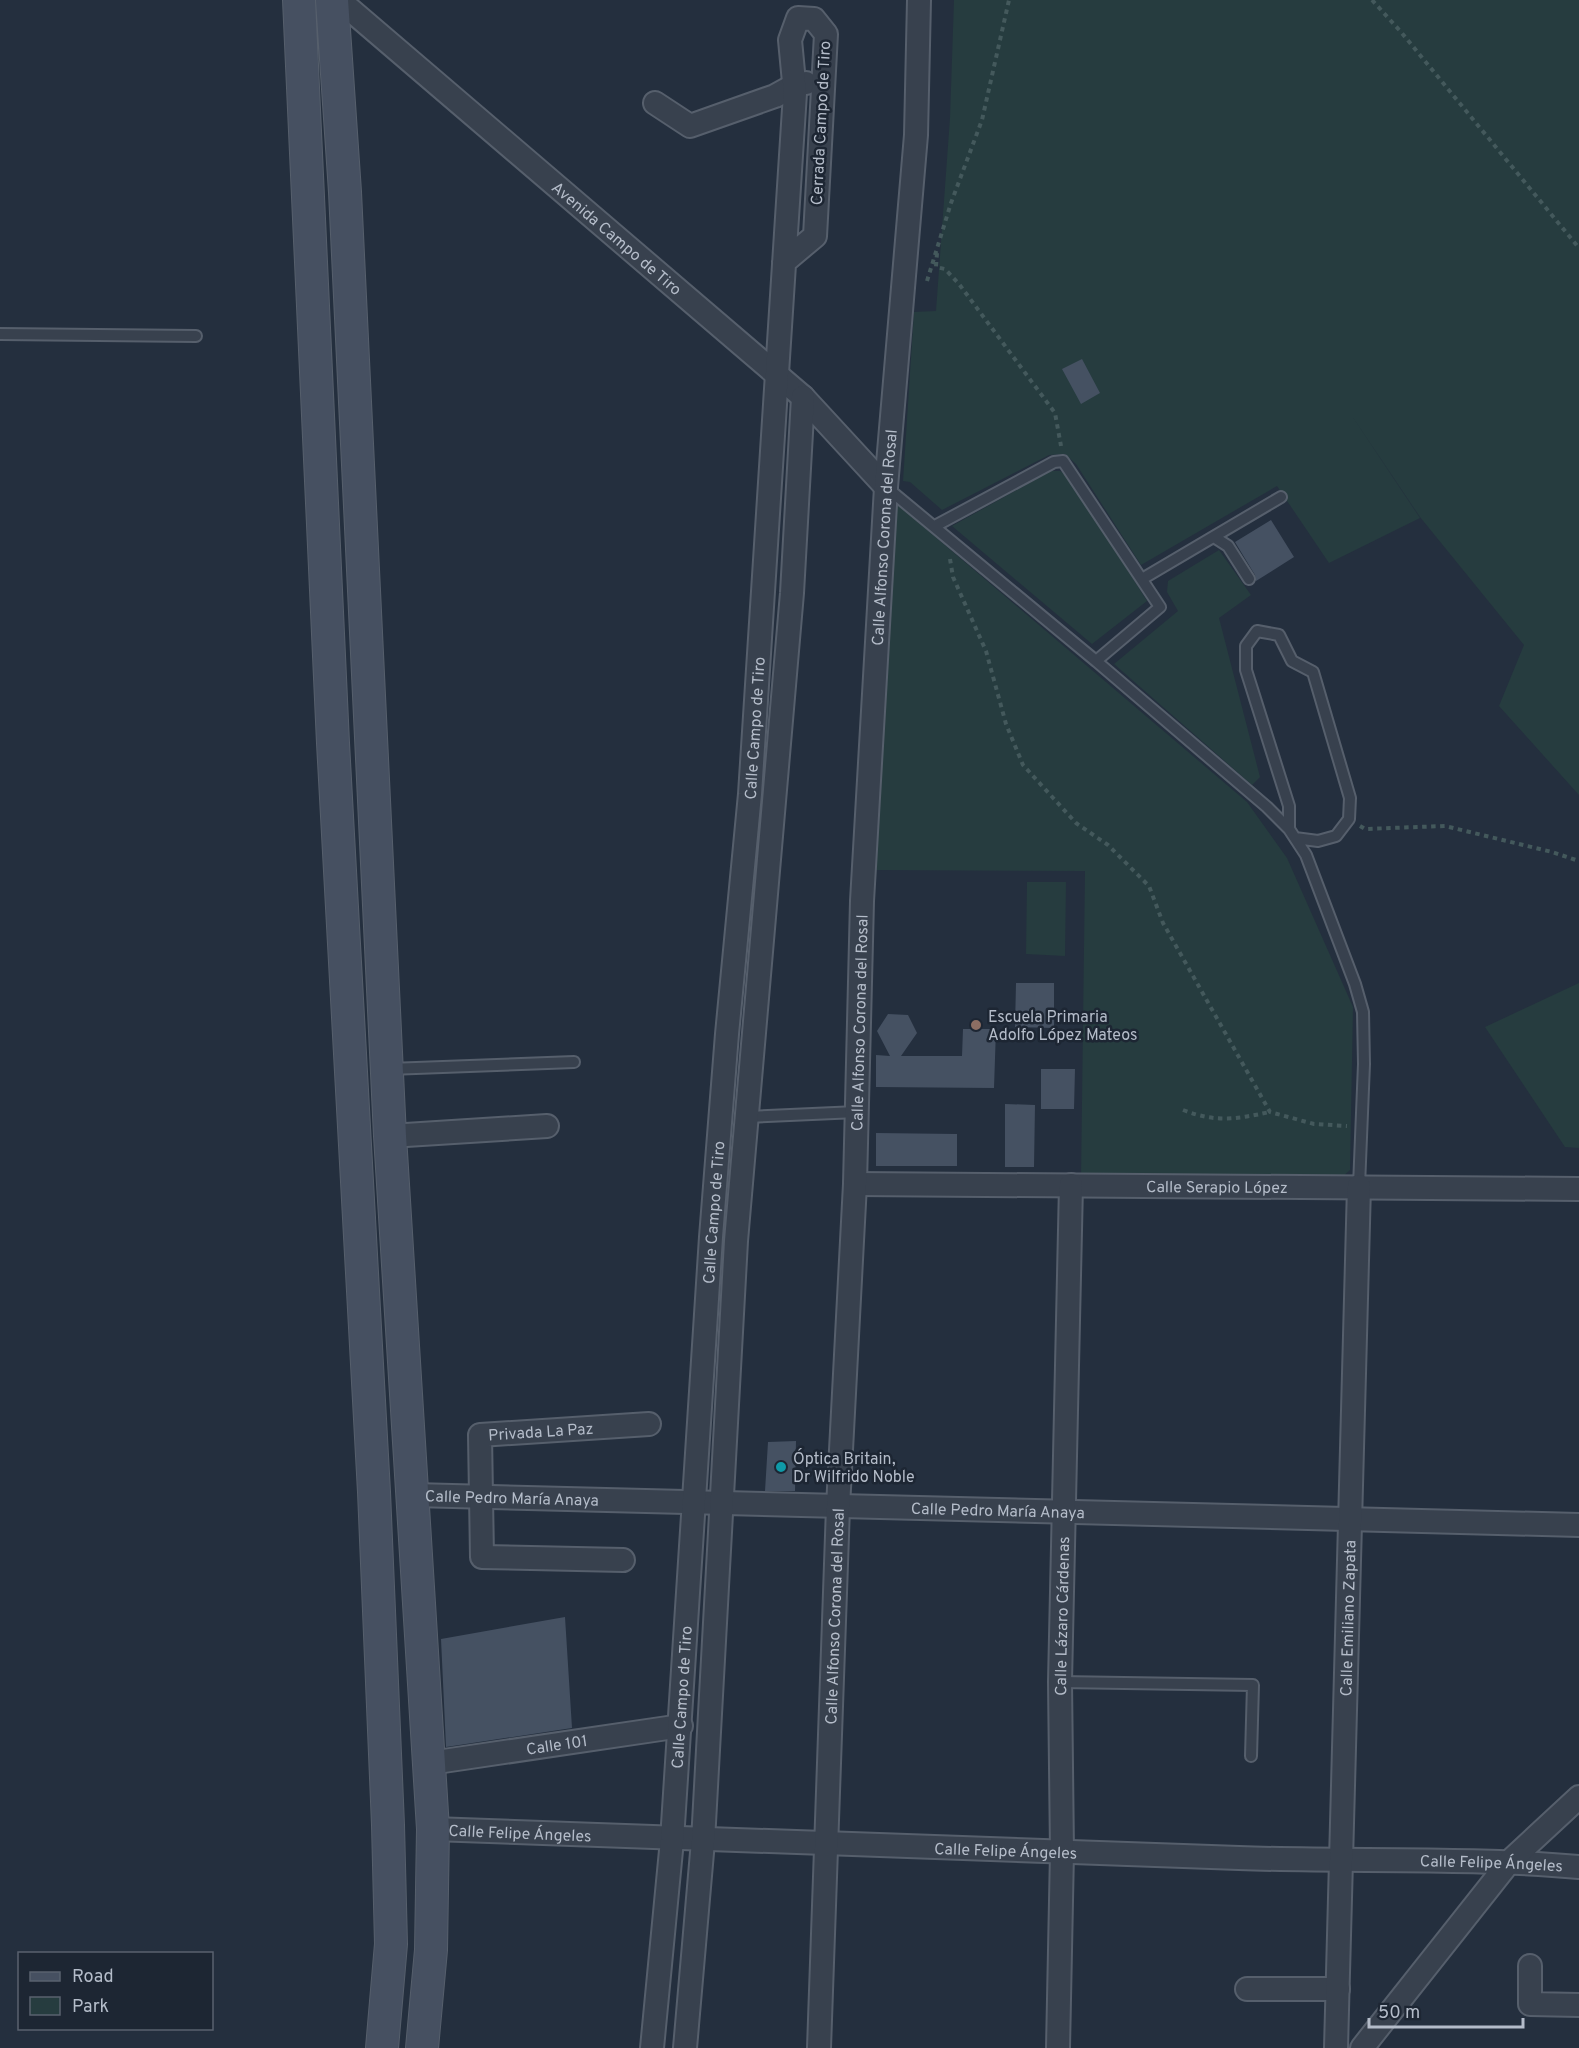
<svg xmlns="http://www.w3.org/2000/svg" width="1579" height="2048" font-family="Overpass,sans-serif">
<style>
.green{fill:#263c3f}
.building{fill:#455162}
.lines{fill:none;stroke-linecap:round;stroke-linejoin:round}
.lane-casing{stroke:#565f6c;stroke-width:14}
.street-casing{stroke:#565f6c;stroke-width:26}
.secondary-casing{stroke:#565f6c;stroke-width:34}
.path{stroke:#44595c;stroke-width:4;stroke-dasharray:4.5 4.5;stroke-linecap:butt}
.lane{stroke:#38414e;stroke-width:10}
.street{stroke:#38414e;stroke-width:22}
.secondary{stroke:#465061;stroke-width:32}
.education-dot{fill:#8d6e63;stroke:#1d2633;stroke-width:2}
.culture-dot{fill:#0f9aa8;stroke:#1d2633;stroke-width:2}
.labels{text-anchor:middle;stroke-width:5;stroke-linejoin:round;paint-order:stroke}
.street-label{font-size:16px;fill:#b4bcc9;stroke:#1d2633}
.poi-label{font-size:16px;fill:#b4bcc9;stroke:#1d2633;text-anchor:start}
</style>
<rect width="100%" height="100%" fill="#242f3e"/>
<path class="green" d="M954,0H1579V795L1499,706L1524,645L1420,517L1352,416L1420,518L1329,563L1277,486L1141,565L1076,464L1065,454L1049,455L942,510L910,482L903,481L914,312L936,311L950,118Z
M1051,471H1060L1069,476L1147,601L1092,644L952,526Z
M893,501L1247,802L1287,858L1353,1007L1350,1170L1341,1178L1081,1179L1085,871L874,870Z
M1219,550L1251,595L1219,618L1260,777L1252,785L1114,664L1178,611L1167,592L1168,581Z
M1027,882H1066L1065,956L1026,954Z
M1579,983V1148L1565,1147L1485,1027Z"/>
<path class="building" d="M1082,359L1100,393L1081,404L1062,369Z
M1271,520L1294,557L1256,581L1255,575L1235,542Z
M1016,983H1054V1028L1015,1027Z
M888,1014L908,1015L917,1033L901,1056H962L963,1029H996L994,1088L876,1087V1055L890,1056L877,1031Z
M1041,1069H1075L1074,1109H1041Z
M1005,1104L1035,1105L1034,1167H1005Z
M876,1133L957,1134V1166H876Z
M796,1441L795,1491H765L768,1442Z
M565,1617L572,1728L446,1747L441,1639Z"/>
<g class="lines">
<g class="lane-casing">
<path id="lane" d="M0,334L196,336
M886,487L1096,661L1160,607L1063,461L1054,462L935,526
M1214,537L1228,546L1249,579
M1142,579L1281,497
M1096,661L1267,807L1289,829L1306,855L1355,984L1363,1012L1364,1064L1359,1186
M1289,829V806L1246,670V646L1257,631L1279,635L1292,661L1313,672L1350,798L1349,819L1336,836L1318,841L1295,838
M389,1069L574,1062
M746,1117L857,1112
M1060,1682L1253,1685L1251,1756"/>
</g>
<g class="street-casing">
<g id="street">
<path id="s1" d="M339,0L803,397L886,487"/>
<path d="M655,103L690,126L775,96L795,85L806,83"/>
<path d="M390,1136L547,1126"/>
<path id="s2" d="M855,1184L1579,1189"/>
<path id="s3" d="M414,1495L1579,1525"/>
<path id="s4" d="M623,1560L482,1557L480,1435L649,1424"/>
<path id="s5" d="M430,1763L681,1726"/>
<path id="s6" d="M433,1829C702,1841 971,1849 1239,1858C1353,1862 1466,1857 1579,1867"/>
<path d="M1530,1966V2004L1579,2005"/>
<path d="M1247,1989H1338"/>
<path id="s7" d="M652,2048L672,1840L711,1237L727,1034L750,794L795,93L790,40L798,18L814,19L826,34L815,236L784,262"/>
<path d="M685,2048L703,1841L736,1241L792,593L803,397"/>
<path id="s8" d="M819,2048L838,1507L855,1184L862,901L886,487L916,135L919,0"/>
<path id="s9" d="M1058,2048L1062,1852L1060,1682L1071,1185"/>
<path id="s10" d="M1336,2048L1359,1186"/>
<path d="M1362,2048L1510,1861L1579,1797"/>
</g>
</g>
<g class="secondary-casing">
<path id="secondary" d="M299,0L333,743L374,1492L388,1825L391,1944L382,2048
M332,0L345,192L390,1136L433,1829L431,1950L422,2048"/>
</g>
<path class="path" d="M1372,0L1401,32L1579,248
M937,253L936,267L945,269L959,284L1055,413L1061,446
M927,281L951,203L982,120L1009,0
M950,559L953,577L986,651L1006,724L1023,765L1076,823L1108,845L1149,886L1163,923L1270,1112L1314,1124L1347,1126
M1360,826L1365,829L1445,826L1552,852L1579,861
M1183,1110C1217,1123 1236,1119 1270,1112"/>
<use href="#lane" class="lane"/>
<use href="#street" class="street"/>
<use href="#secondary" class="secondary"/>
</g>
<circle class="education-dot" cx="976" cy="1025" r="6"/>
<circle class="culture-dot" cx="781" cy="1467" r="6"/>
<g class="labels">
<g class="street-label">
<text transform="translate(820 123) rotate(-87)" y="6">Cerrada Campo de Tiro</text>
<text dy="6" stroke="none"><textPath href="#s1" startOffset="366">Avenida Campo de Tiro</textPath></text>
<text dy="6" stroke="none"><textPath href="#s8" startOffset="1512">Calle Alfonso Corona del Rosal</textPath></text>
<text dy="6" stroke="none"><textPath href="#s7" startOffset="1324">Calle Campo de Tiro</textPath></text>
<text dy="6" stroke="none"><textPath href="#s8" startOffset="1026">Calle Alfonso Corona del Rosal</textPath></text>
<text dy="6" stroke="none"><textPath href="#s2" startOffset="362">Calle Serapio López</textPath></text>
<text dy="6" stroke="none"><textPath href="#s7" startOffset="838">Calle Campo de Tiro</textPath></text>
<text dy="6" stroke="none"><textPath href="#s4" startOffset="324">Privada La Paz</textPath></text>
<text dy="6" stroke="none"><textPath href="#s3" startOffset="98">Calle Pedro María Anaya</textPath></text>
<text dy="6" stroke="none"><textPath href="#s3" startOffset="584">Calle Pedro María Anaya</textPath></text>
<text dy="6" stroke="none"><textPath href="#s9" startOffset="432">Calle Lázaro Cárdenas</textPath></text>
<text dy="6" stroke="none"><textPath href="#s8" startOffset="432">Calle Alfonso Corona del Rosal</textPath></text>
<text dy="6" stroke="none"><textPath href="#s10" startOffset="430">Calle Emiliano Zapata</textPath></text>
<text dy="6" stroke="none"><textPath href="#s7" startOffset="352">Calle Campo de Tiro</textPath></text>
<text dy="6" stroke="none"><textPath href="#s5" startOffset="128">Calle 101</textPath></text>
<text dy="6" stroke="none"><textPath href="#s6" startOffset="87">Calle Felipe Ángeles</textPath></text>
<text dy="6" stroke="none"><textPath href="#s6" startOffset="573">Calle Felipe Ángeles</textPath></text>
<text dy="6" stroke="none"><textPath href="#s6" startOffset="1059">Calle Felipe Ángeles</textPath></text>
</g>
<g class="poi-label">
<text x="988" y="1022">Escuela Primaria<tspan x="988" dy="18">Adolfo López Mateos</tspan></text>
<text x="793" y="1464">Óptica Britain,<tspan x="793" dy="18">Dr Wilfrido Noble</tspan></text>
</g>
</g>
<rect x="18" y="1952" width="195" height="78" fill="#1d2633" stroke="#59626f" stroke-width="1.5"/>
<rect x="30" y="1972" width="30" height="9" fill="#465061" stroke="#59626f" stroke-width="1.5"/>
<text x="72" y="1982" font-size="18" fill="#b4bcc9">Road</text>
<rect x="30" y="1997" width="30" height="18" fill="#263c3f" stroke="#59626f" stroke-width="1.5"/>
<text x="72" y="2012" font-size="18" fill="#b4bcc9">Park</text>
<path d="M1369 2018v9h154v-9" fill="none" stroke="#b4bcc9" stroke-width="3"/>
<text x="1378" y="2018" font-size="18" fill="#b4bcc9" stroke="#1d2633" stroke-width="4.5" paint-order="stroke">50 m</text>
</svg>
